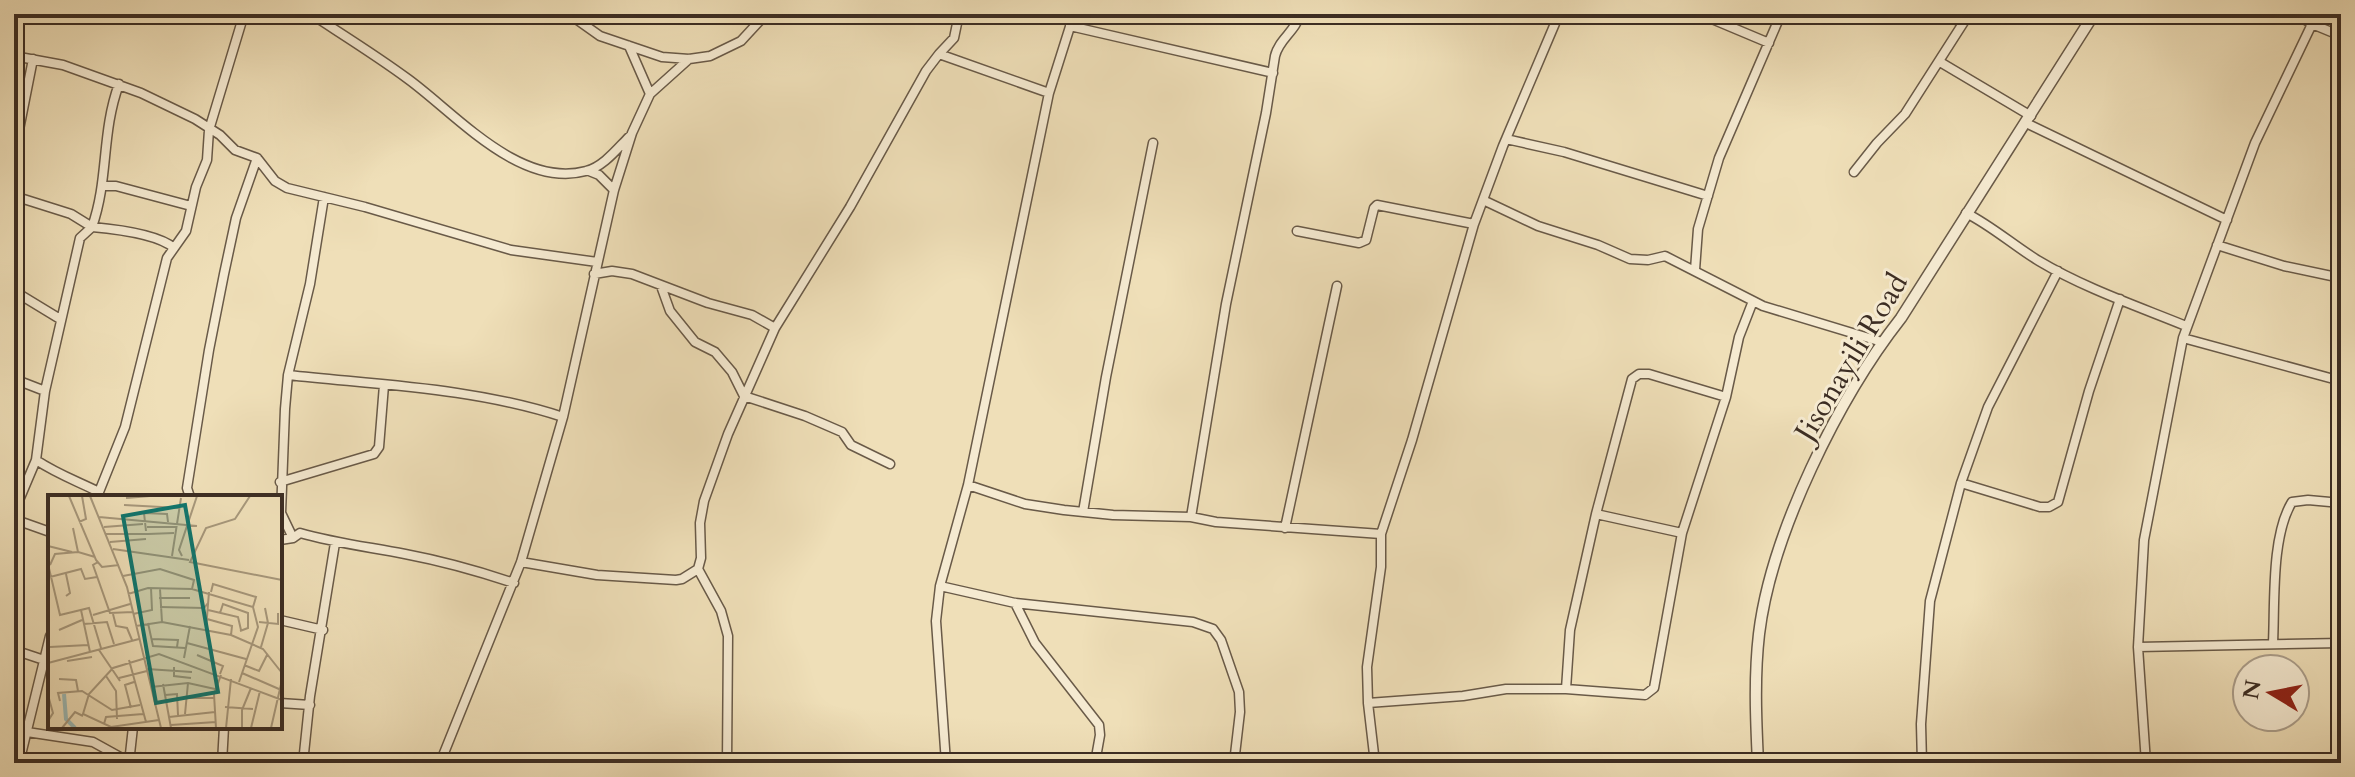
<svg xmlns="http://www.w3.org/2000/svg" width="2355" height="777" font-family="Cardo,serif">
<style>
.lines{fill:none;stroke-linecap:round;stroke-linejoin:round}
.minor-casing{stroke:#695a48;stroke-width:11}
.tertiary-casing{stroke:#695a48;stroke-width:13}
.minor{stroke:#f5ead1;stroke-width:8}
.tertiary{stroke:#f5ead1;stroke-width:10}
.labels{text-anchor:middle;stroke-width:6;stroke-linejoin:round;paint-order:stroke}
.street-label{font-size:30px;fill:#3c2d23;stroke:#f5ead1}
.inset-river{fill:none;stroke:#9cbbb7;stroke-width:4}
.inset-road{fill:none;stroke:#a7987c;stroke-width:2}
.view{fill:#0f766e;fill-opacity:0.15;stroke:#0f766e;stroke-width:4}
.inset-edge{fill:none;stroke:#3c2d23;stroke-width:4}
</style>
<rect width="100%" height="100%" fill="#efdfb8"/>
<filter id="stains"><feTurbulence type="fractalNoise" baseFrequency=".0025" numOctaves="4"/><feColorMatrix values="0 0 0 0 .2 0 0 0 0 .09 0 0 0 0 .02 0 0 0 .5 -.17"/></filter>
<radialGradient id="worn" r=".72"><stop offset=".6" stop-color="#630" stop-opacity="0"/><stop offset="1" stop-color="#630" stop-opacity=".3"/></radialGradient>
<g class="lines">
<g class="minor-casing">
<path id="minor" d="M311,14C343,35 377,56 408,79C456,114 520,189 586,171C603,167 617,149 629,137
M569,14L600,36L662,57L689,59L710,56L741,41L766,14
M1700,14L1769,43
M1943,14L1963,23
M2296,14L2312,24L2341,36
M1070,26L1273,73
M629,46L650,94
M939,54L954,38L959,14
M14,56L63,65L141,93L195,119L220,135L235,150L257,158L275,181L287,188L365,207L511,250L597,262
M1940,62L2031,116
M2026,123L2227,220
M1506,139L1564,152L1708,196
M14,155L33,59
M589,171L599,175L614,190
M1854,172L1877,143L1905,114L1969,14
M104,186H116L191,206
M14,196L71,214L92,227C109,179 101,133 119,84
M1483,200L1538,226L1598,245L1630,259L1648,260L1665,256L1763,306L1882,342
M1966,213C1992,226 2014,246 2039,261C2084,288 2137,306 2186,326
M1297,231L1359,243L1366,240L1374,208L1377,205L1474,224
M2217,245L2284,266L2341,278
M1695,270L1698,229L1719,158L1781,14
M594,274L612,271L632,274L708,303L752,315L775,328
M661,286L670,311L695,342L715,352L732,372L744,396L805,416L842,432L851,445L890,464
M14,291L60,319
M2183,338L2341,381
M288,375C380,385 475,388 563,417
M14,379L45,391
M36,460C57,474 77,481 99,492
M280,482L374,454L379,447L384,385
M1961,483L2040,507H2049L2058,502L2089,391L2120,299
M968,485L1025,504L1064,510L1113,515L1191,517L1216,522L1381,534
M97,497L125,427L167,258L186,231L196,187L207,160L209,130L244,14
M190,497L187,488L209,350L224,274L236,218L257,158
M1083,512L1106,377L1153,143
M1596,514L1682,533
M1191,517L1226,304L1266,113L1275,56C1279,39 1296,31 1300,14
M1285,528L1337,286
M50,532L19,521L15,518L14,512L36,460L45,391L80,238L92,227C114,229 158,234 174,248
M293,538L281,513L285,409L288,375L310,284L324,197
M280,540L293,538L300,533C335,543 369,547 405,554C442,561 478,571 514,583
M14,548L19,521
M521,562L597,575L676,580L682,579L698,569
M940,586L1015,603L1193,622L1213,629L1221,640L1239,692L1240,712L1234,763
M1015,603L1035,643L1099,725L1100,735L1095,763
M280,620L323,630
M2273,643C2275,603 2271,536 2292,502L2308,500L2341,503
M2138,647L2341,643
M14,650L44,660
M1566,689L1570,630L1596,514L1632,379L1639,374H1649L1726,397
M280,703L310,705
M1368,703L1463,696L1506,689H1566L1645,695L1654,688L1682,533L1726,397L1739,337L1753,301
M27,732L93,742L131,763
M19,763L50,636
M129,763L133,727
M222,763L224,727
M303,763L310,696L335,543
M440,763L521,562L563,417L614,190L632,133L650,94L689,59
M727,763L728,636L721,611L698,569L701,558L700,523L704,501L728,434L775,328L850,207L926,71L939,54L1049,93
M946,763L936,621L940,586L968,485L1049,93L1074,14
M1375,763L1368,703L1367,667L1381,567V534L1412,440L1474,224L1503,146L1559,14
M1922,763L1921,724L1930,601L1961,483L1988,407L2058,271
M2146,763L2138,647L2144,540L2183,338L2255,143L2312,24"/>
</g>
<g class="tertiary-casing">
<path id="tertiary" d="M1758,763C1756,721 1754,677 1759,634C1771,534 1839,397 1901,318L2094,14"/>
</g>
<use href="#minor" class="minor"/>
<use href="#tertiary" class="tertiary"/>
</g>
<g class="labels">
<g class="street-label">
<text transform="translate(1851 357) rotate(-59)" y="10">Jisonayili Road</text>
</g>
</g>
<g transform="translate(48 495)">
<rect width="234" height="234" fill="#efdfb8"/>
<path class="inset-river" d="M16,199L18,224L27,233"/>
<path class="inset-road" d="M21,1L48,65L54,72L71,70M42,1L79,92L113,233M202,1L187,24L158,33L142,67L234,85M78,3L102,1M76,10L132,13M51,22L149,31M31,27L38,24L34,1M56,32L95,29M99,32H128M25,33L30,57L47,62M98,36L96,18L119,19L120,27M58,39H100M100,39L126,38M62,47L98,44M0,51L24,57M65,54L141,65M124,61L133,3M134,61L131,55L149,1M50,67L45,70L62,118L85,117M0,69L12,120L41,113L53,153M2,70L7,59L30,57M75,81L112,74L146,85L144,94M2,82L33,74L37,84L49,82M112,94L114,127M163,97L165,89L208,102L205,112M80,99L100,93L144,94L205,112L210,132L191,187M18,101L22,98L18,79M111,103H142M112,112L156,113L160,108M33,115L42,157M160,115L190,122L193,135M172,118L175,109L200,118V133L192,136M65,119L68,131L79,133L84,145M85,119L104,115L103,93M45,120L82,109M159,124L184,131L183,140M211,127L230,129V118M100,128L105,151L137,153M36,129L59,127L66,149M88,131L114,127L183,140L215,154L234,178M158,134L161,97M11,135L34,125M104,144L130,145L129,152M139,148L198,164M2,152L40,150M213,152L220,128L217,113M51,155L72,186M149,160L175,171L172,179M136,163L142,131M81,165L98,227M19,166L44,162M0,168L91,144M196,170L211,176L219,160M126,172V181L143,183M99,174L144,177M194,178L231,194M58,181L68,196L69,224M71,183L99,176M11,184L28,185L30,196M115,189L123,233M103,192L140,188L167,194M0,200L5,218L0,226M117,200L129,199L130,220M139,203H166M12,206L10,198L34,196L64,215L92,210M177,212L205,214M83,213L77,190L86,187M137,219L140,188M121,222L167,217M111,225L63,232L35,219L41,199L65,173L111,159L234,205M56,229L58,222L95,219M123,230L168,227M14,233L27,217L35,221M168,233L166,199L173,180M178,233L183,184M194,233V215L203,193M203,233L212,196M223,233L234,185"/>
<path class="view" d="M137,10L170,197L108,208L75,21Z"/>
<rect width="234" height="234" class="inset-edge"/>
</g>
<rect width="2355" height="777" fill="none" stroke="#efdfb8" stroke-width="48"/>
<rect x="16" y="16" width="2323" height="745" fill="none" stroke="#3c2d23" stroke-width="4"/>
<rect x="24" y="24" width="2307" height="729" fill="none" stroke="#3c2d23" stroke-width="2"/>
<g transform="translate(2271 693) rotate(280)"><circle r="38" fill="#f5ead1" stroke="#ab9e8b" stroke-width="2"/>
<path d="M0-6L14 30L0 20L-14 30Z" fill="#8f2418"/>
<text y="-12" font-size="22" font-weight="bold" text-anchor="middle" fill="#3c2d23">N</text>
</g>
<rect width="100%" height="100%" filter="url(#stains)"/>
<rect width="100%" height="100%" fill="url(#worn)"/>
</svg>
